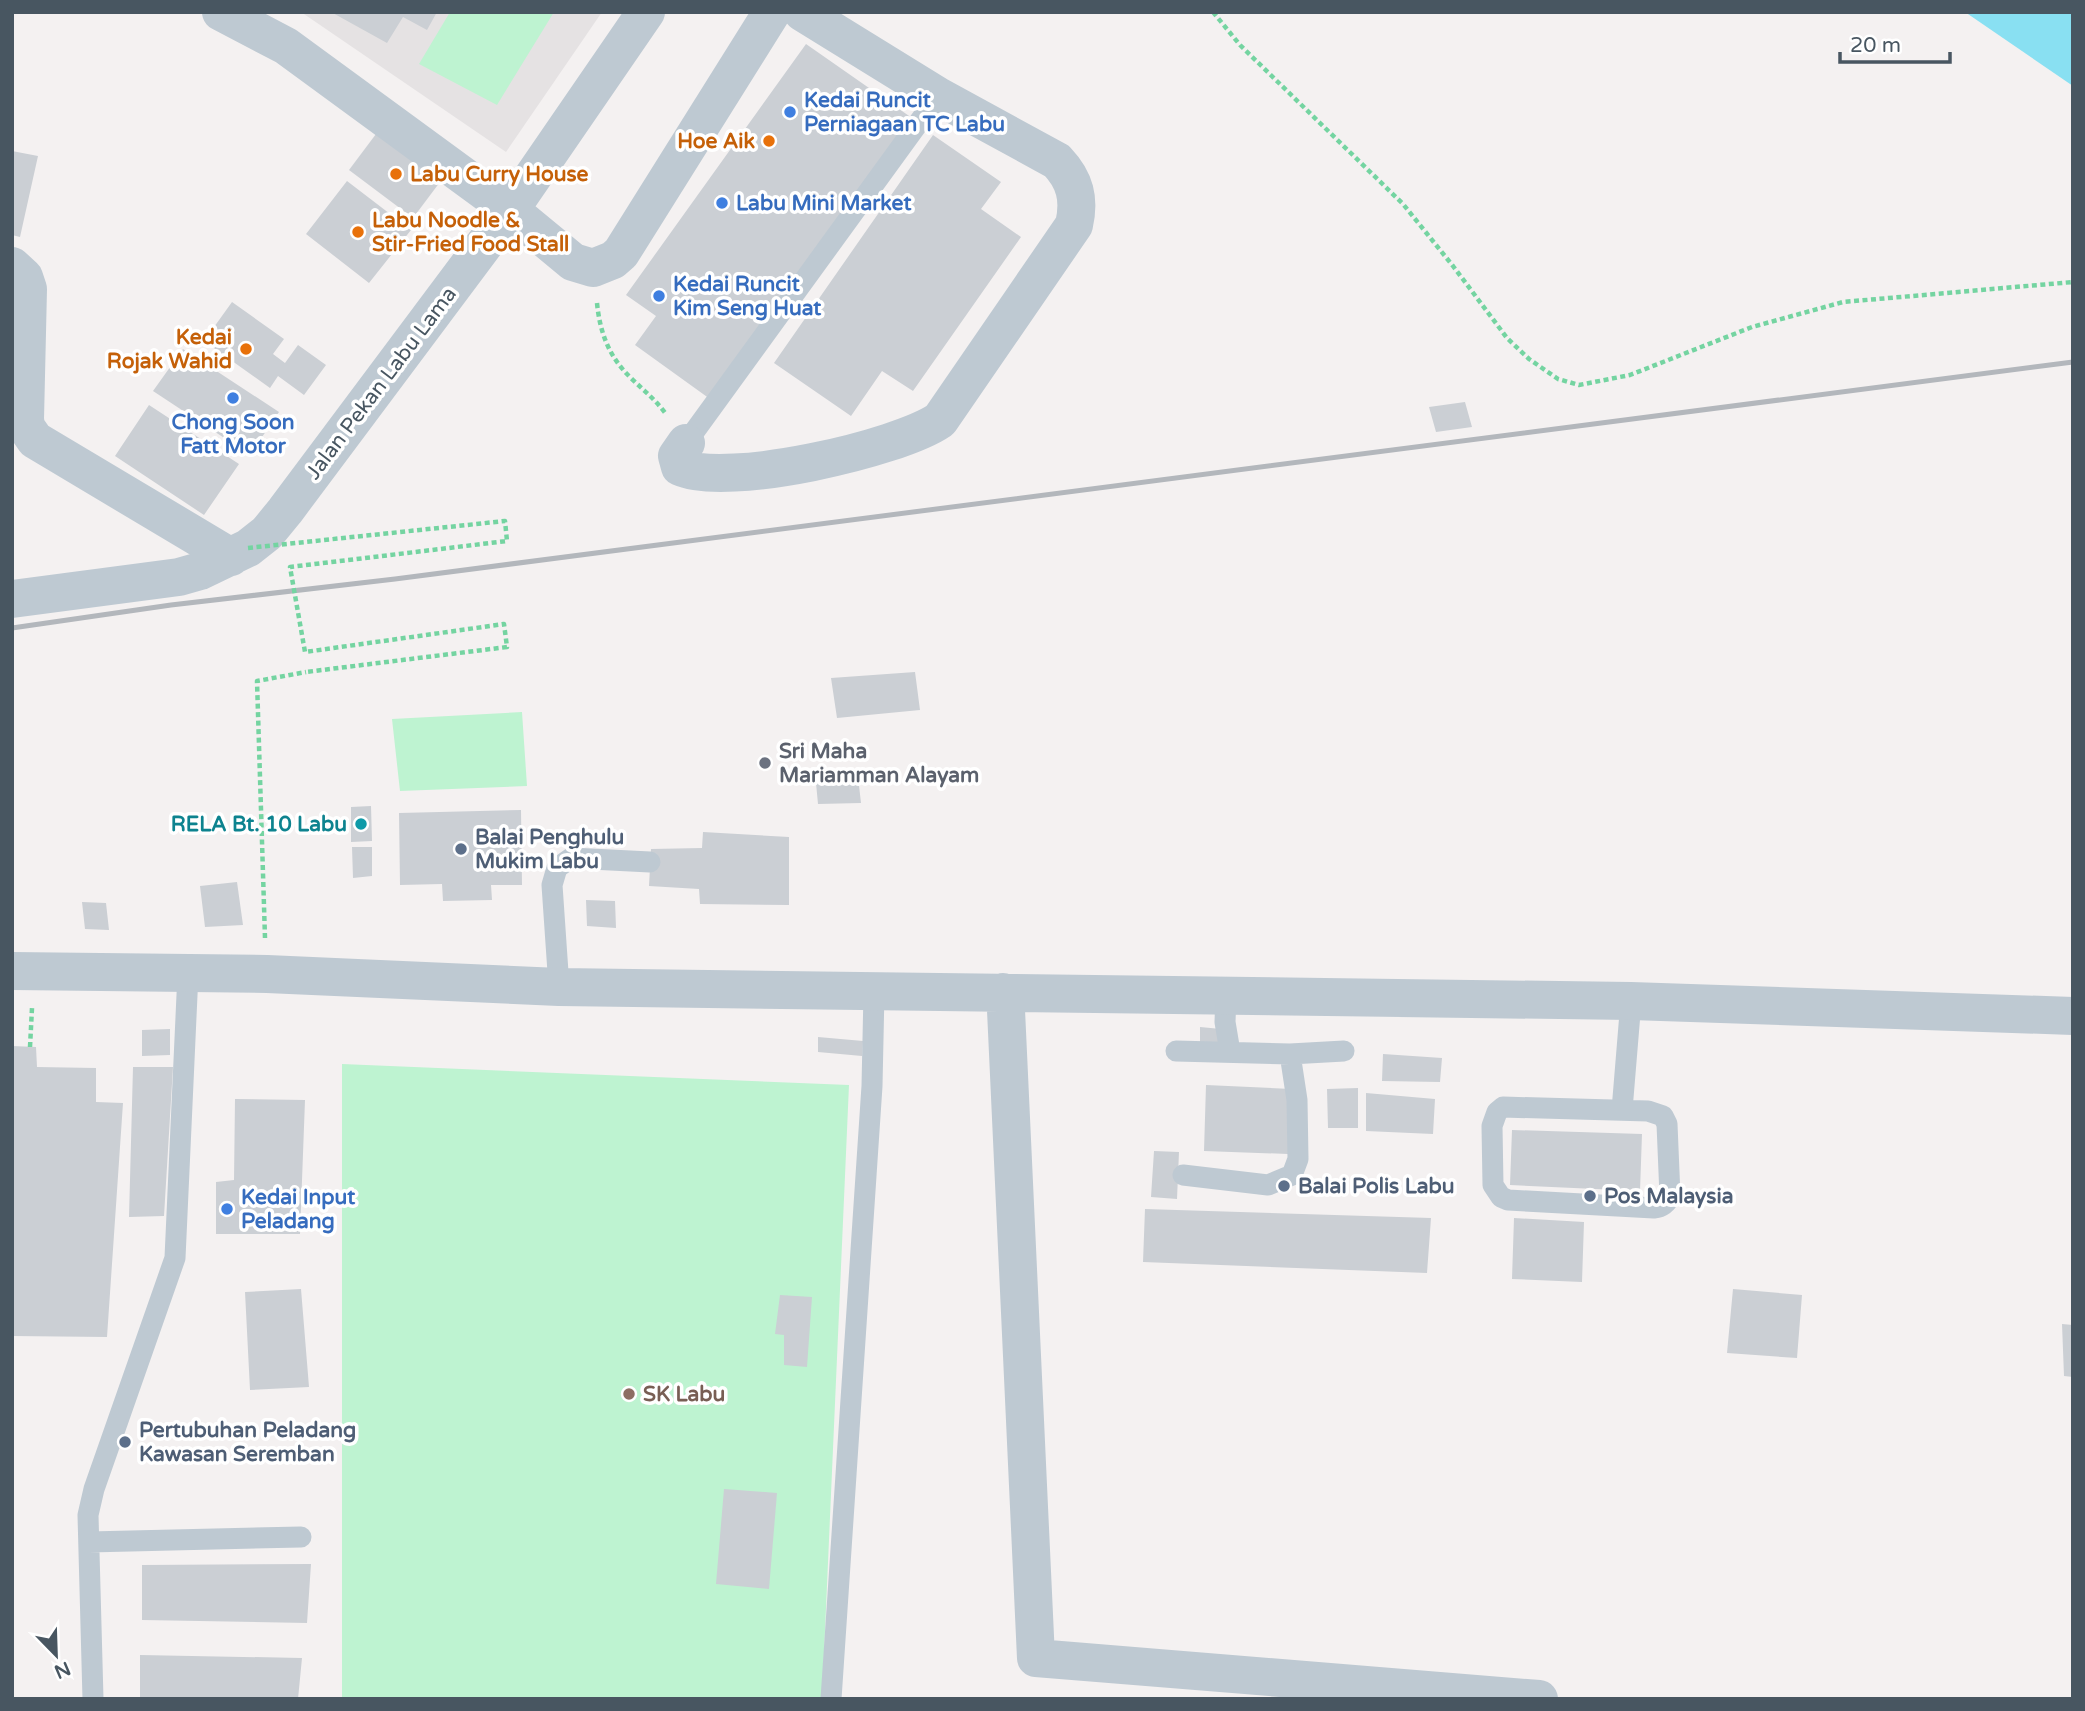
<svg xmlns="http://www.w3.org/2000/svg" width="2085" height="1711" font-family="'Varela Round',sans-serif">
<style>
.education{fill:#e5e2e3}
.green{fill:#bef3d1}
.water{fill:#89e0f2}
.building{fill:#cbcfd4}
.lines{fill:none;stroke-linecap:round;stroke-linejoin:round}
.path{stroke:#74d4a1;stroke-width:4.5;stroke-dasharray:5 3.5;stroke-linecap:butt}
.lane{stroke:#bec9d2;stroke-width:21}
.street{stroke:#bec9d2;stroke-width:38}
.rail{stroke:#b3b7bc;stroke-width:5}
.path-bridge{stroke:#74d4a1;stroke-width:4.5;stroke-dasharray:5 3.5;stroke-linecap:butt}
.shop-dot{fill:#3f7fe0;stroke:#fff;stroke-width:2.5}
.food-dot{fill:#e8710a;stroke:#fff;stroke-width:2.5}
.worship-dot{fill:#6b7280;stroke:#fff;stroke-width:2.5}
.culture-dot{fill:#0f9aa8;stroke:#fff;stroke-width:2.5}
.service-dot{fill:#5c6f8a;stroke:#fff;stroke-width:2.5}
.education-dot{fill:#8d6e63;stroke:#fff;stroke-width:2.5}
.labels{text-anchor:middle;stroke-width:7;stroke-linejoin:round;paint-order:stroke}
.shop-label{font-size:21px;font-weight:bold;fill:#366cbe;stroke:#fff;text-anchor:start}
.food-label{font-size:21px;font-weight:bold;fill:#c56008;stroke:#fff;text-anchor:end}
.street-label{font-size:21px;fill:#485661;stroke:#fff}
.worship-label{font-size:21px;font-weight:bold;fill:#5b616d;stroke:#fff;text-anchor:start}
.culture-label{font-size:21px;font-weight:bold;fill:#0d838f;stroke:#fff;text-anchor:end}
.service-label{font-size:21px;font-weight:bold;fill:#4e5e75;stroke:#fff;text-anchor:start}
.education-label{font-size:21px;font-weight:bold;fill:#785e54;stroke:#fff;text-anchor:start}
</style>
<rect width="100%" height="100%" fill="#f4f1f1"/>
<path class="education" d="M301,12H602L506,152Z"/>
<path class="green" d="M450,12H554L497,105L419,64Z
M522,712L527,786L400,791L392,719Z
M342,1064L849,1085L822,1699H342Z"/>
<path class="water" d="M1965,12H2073V86Z"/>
<path class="building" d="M331,12H437L427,30L403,17L387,43Z
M806,44L912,118L710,399L635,345L656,316L626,295Z
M379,130L443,178L413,218L349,170Z
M933,135L1001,182L981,209L1021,237L913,391L882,371L851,416L774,363Z
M12,151L38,156L20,237L12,235Z
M347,181L411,230L369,283L306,234Z
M232,302L284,339L273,354L285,363L298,345L326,365L304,395L278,376L270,388L204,341Z
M183,349L279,412L250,455L153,391Z
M1465,402L1472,427L1436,432L1429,407Z
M149,405L239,464L204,515L115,456Z
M915,672L920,710L837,718L831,678Z
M840,768H857L861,803L818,804L816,783L839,782Z
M371,806L372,841L351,842V807Z
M521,810L522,885H491L492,900L443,901L442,884L400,885L399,813Z
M703,832L789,837V905L700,904L699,889L649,886L651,849L702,848Z
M352,847H372V876L353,878Z
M237,882L243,925L205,927L200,886Z
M586,900L615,901L616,928L587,926Z
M82,902L106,903L109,930L85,929Z
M1200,1027L1221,1029V1048L1200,1046Z
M170,1029V1055L142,1056V1030Z
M818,1037L863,1041L862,1056L818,1052Z
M12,1046L36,1047L37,1067L96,1068V1102L123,1103L107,1337L12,1336Z
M1383,1054L1442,1058L1440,1082L1382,1081Z
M133,1067H173L164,1216L129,1217Z
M1206,1085L1291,1089L1288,1154L1204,1151Z
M1358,1088V1128H1328L1327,1089Z
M1366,1093L1435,1099L1433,1134L1366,1131Z
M235,1099L305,1100L300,1234H216V1182L234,1180Z
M1512,1130L1642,1134L1640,1191L1510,1185Z
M1154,1151L1179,1152L1177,1199L1151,1197Z
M1145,1209L1431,1218L1427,1273L1143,1262Z
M1514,1218L1584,1222L1582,1282L1512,1279Z
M301,1289L309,1387L250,1390L245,1292Z
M1733,1289L1802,1295L1797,1358L1727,1353Z
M780,1295L812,1297L807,1367L784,1365V1335L775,1334Z
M2062,1324L2073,1325V1377L2064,1376Z
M724,1489L777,1493L769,1589L716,1584Z
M311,1564L307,1623L142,1620V1565Z
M140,1655L302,1658L298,1699H140Z"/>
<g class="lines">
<path class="path" d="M1213,12L1240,45L1403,204L1453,266L1507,338L1529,359L1558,379L1579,385L1630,375L1752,327L1843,302L2073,282
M597,303C600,333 609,357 631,378C643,390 655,399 666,414
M265,938L257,681L306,672
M30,1047L32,1008"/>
<path class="lane" d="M686,443L938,96
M559,987L552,885L557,868L571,858L650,862
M1226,995L1225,1022L1230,1052
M1176,1051L1290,1054L1344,1051
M1503,1107L1648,1111L1663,1116L1667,1124L1670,1196C1667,1203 1663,1207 1654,1208L1508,1200L1501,1197L1493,1185L1492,1126L1497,1112Z
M1622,1110L1631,1001
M1183,1175L1268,1185L1292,1175L1298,1159L1297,1100L1290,1054
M89,1542L301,1537
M93,1699L88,1515L94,1489L175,1258L188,973
M831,1699L872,1086L874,992"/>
<path class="street" d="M221,12L286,46L510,210L573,262L593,268L613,260L621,253L772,12
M12,266L24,277L28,289L25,419L26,427L35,440L231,557
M686,443L677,456L680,467C727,488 898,449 940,420L1074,225C1080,199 1075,180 1057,161L938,96L802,12
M12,599L179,577L200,571L248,548L267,533L285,511L510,210L646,12
M12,971L267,974L559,987L1631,1001L2073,1016
M1003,992L1006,1010L1036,1658L1539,1699"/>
<path class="rail" d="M12,628L171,605L395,579L2073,362"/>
<path class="path-bridge" d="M248,548L505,521L507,541L290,567L305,652L504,624L507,647L306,672"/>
</g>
<g class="shop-dot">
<circle cx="790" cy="112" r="7"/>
<circle cx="722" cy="203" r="7"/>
<circle cx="659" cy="296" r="7"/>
<circle cx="233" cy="398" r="7"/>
<circle cx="227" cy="1209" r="7"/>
</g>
<g class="food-dot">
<circle cx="769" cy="141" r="7"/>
<circle cx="396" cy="174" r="7"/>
<circle cx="358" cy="232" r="7"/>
<circle cx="246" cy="349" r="7"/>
</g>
<circle class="worship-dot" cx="765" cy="763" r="7"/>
<circle class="culture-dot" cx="361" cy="824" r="7"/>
<g class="service-dot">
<circle cx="461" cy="849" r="7"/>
<circle cx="1284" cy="1186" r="7"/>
<circle cx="1590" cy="1196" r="7"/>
<circle cx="125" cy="1442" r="7"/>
</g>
<circle class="education-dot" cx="629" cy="1394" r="7"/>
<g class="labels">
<g class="shop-label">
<text x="804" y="107">Kedai Runcit<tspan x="804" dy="24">Perniagaan TC Labu</tspan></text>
<text x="736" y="210">Labu Mini Market</text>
<text x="673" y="291">Kedai Runcit<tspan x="673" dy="24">Kim Seng Huat</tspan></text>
<text x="233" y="429" text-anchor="middle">Chong Soon<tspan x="233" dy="24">Fatt Motor</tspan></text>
<text x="241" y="1204">Kedai Input<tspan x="241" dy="24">Peladang</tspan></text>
</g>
<g class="food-label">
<text x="755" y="148">Hoe Aik</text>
<text x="410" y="181" text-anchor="start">Labu Curry House</text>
<text x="372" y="227" text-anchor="start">Labu Noodle &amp;<tspan x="372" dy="24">Stir-Fried Food Stall</tspan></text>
<text x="232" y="344">Kedai<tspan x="232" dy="24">Rojak Wahid</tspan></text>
</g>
<g class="street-label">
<text transform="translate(381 383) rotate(-53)" y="7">Jalan Pekan Labu Lama</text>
</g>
<g class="worship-label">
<text x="779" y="758">Sri Maha<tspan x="779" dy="24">Mariamman Alayam</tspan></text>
</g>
<g class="culture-label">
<text x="347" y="831">RELA Bt. 10 Labu</text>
</g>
<g class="service-label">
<text x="475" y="844">Balai Penghulu<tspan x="475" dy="24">Mukim Labu</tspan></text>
<text x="1298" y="1193">Balai Polis Labu</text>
<text x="1604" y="1203">Pos Malaysia</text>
<text x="139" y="1437">Pertubuhan Peladang<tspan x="139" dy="24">Kawasan Seremban</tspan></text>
</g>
<g class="education-label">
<text x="643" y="1401">SK Labu</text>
</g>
</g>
<rect width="2085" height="1711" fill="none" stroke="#485661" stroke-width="28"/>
<g transform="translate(56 1655) rotate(157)" stroke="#ffffff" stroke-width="5" paint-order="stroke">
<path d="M0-5L12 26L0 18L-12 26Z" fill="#485661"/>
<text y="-10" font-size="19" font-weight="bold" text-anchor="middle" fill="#485661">N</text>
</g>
<path d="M1840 52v10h110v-10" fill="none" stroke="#485661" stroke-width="3.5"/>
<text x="1850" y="52" font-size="21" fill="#485661" stroke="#ffffff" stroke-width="5" paint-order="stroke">20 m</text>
</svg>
